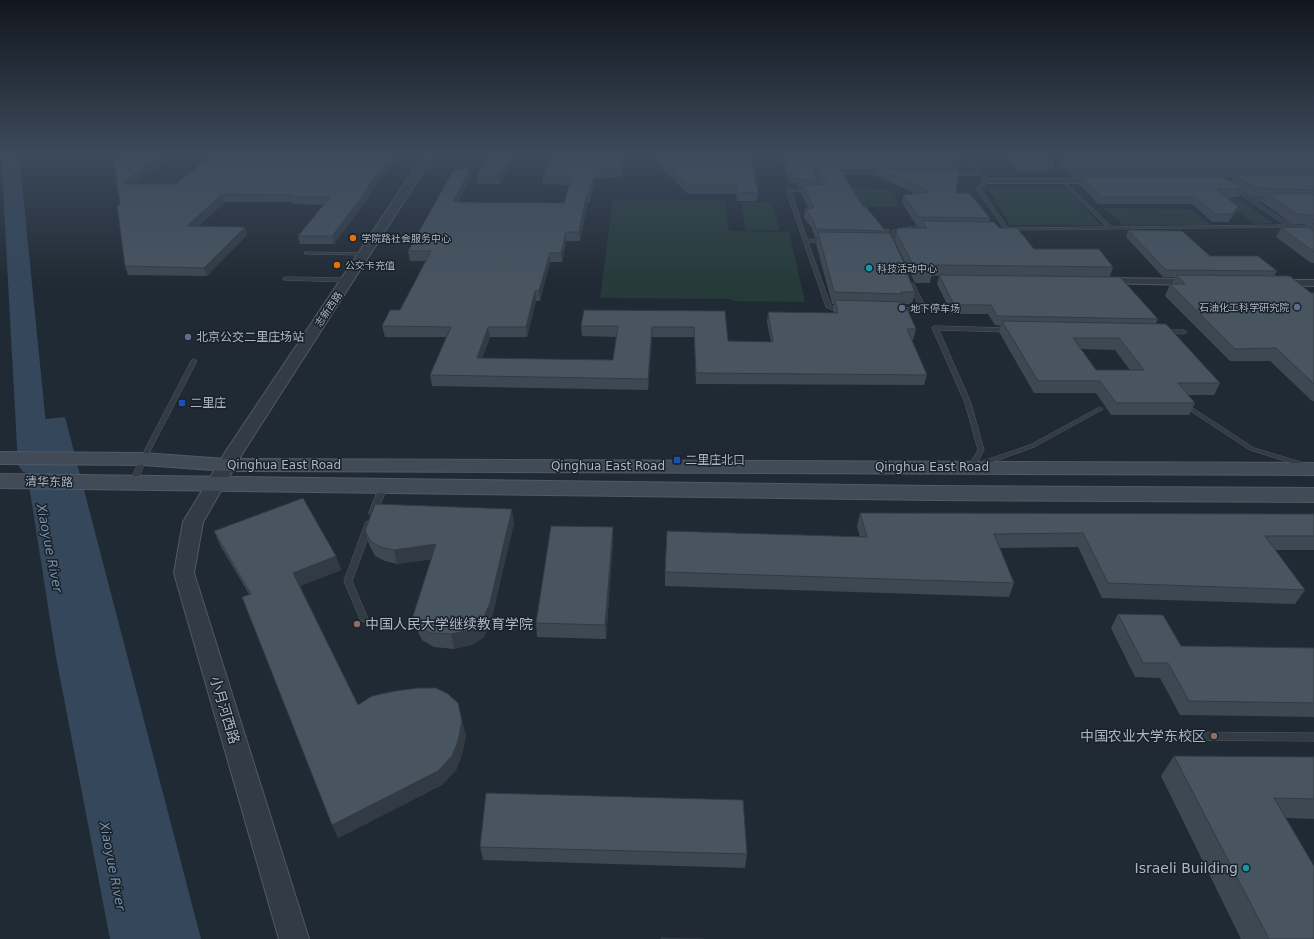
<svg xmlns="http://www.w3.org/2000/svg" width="1314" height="939" font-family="'DejaVu Sans','Noto Sans SC',sans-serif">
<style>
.green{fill:#263a39}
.water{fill:#34475b}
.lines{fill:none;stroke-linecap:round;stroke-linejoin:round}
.river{fill:#34475b;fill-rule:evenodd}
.service-casing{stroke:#515963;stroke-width:1}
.minor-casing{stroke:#515963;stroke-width:2}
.tertiary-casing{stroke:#515963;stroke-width:2}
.secondary-casing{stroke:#515963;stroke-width:2}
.service{fill:#333c45;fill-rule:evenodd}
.minor{fill:#333c45;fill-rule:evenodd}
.tertiary{fill:#333c45;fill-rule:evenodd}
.secondary{fill:#414b58;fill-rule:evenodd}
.wall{fill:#3e4853;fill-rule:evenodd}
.shaded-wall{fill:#323b43}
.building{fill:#485460;stroke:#323b43;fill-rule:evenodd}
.food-dot{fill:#e8710a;stroke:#19212a;stroke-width:1.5}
.culture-dot{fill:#0f9aa8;stroke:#19212a;stroke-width:1.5}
.service-dot{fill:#5c6f8a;stroke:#19212a;stroke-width:1.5}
.transit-dot{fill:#1a4fb4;stroke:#19212a;stroke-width:1.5}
.education-dot{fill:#8d6e63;stroke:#19212a;stroke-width:1.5}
.labels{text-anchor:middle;stroke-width:3;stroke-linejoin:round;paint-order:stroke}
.far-poi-label{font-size:10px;fill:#adb6c2;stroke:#19212a;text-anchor:start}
.far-street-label{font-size:10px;fill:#adb6c2;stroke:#19212a}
.poi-label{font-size:12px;fill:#adb6c2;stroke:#19212a;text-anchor:start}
.street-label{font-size:12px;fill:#adb6c2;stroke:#19212a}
.water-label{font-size:13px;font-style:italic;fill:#768faa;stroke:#19212a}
.near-poi-label{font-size:14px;fill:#adb6c2;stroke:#19212a;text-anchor:end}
.near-street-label{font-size:14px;fill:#adb6c2;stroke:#19212a}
</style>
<rect width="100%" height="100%" fill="#202a34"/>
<path class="green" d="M848,188L890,190L899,207H864Z
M988,188L1068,189L1101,225H1010Z
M1217,196H1235L1273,223L1254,224Z
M613,200L725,201L729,231L789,232L805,302L732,301L731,299L600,298Z
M741,202H772L779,230H746Z
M1104,208L1191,209L1211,225H1123Z"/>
<path class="water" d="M65,417L201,939H110L56,657L19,422Z"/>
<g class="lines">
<path class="river" d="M1,153H19L50,465L45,472L34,475L23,472L18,465Z"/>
<g class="service-casing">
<path id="service" d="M963,153H967L969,155L966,156Z
M971,161H973L989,181L980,188L1008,228L1107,227L1062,182V180H1063L1112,227L1286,225L1232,190L1231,189L1233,188L1251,198L1274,199V200L1272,201H1255L1292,225L1314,226V228H1297L1295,229L1290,227L1007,230H1005L976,188L985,181L980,175H949L947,174L949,173H978L970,162Z
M813,171L885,172L887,173L885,174L816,173L823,191L822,192L791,191L807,239L825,240L827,241L825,242H808L831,306L845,307L846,308C841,311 831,310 826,307L786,190L788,189L818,190L811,172Z
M910,227H929L931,228L929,229H910L896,233L893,243H886L884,242L889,241L892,231Z
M305,252L364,253L366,254L364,255L307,254H305Z
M286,277L348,278L351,280L348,282L284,280L283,279Z
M911,282L914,284L927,310L926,311H899L896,309L899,307L920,308L908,284Z
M935,326L1009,328L1012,330L1009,332L939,330L971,403L984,450L977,463L1030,445L1098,408H1102L1103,409L1034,447L979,467H975L973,469H969L968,467L978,450L965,403L932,328Z
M1166,330H1184L1187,332L1184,334L1164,333V331Z
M194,359L197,361L146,459L137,483L133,485H130L129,483L140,459L191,361Z
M1191,407L1254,448L1314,466V470L1250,450L1189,410L1188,409L1189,408Z
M381,483H384L388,485L377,513L373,515H370L369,513Z
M369,521L372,522L373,524L352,581L368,619L367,621L364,622L361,621L360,619L344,581L365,524L366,522Z
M1166,732L1314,733V741L1166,740L1163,739L1161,736L1163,733Z"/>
</g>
<g class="minor-casing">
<path id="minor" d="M984,179H1098L1102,181L1098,183H987L983,181Z
M1106,278L1192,279L1197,282L1192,285L1102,283L1101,281Z
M1280,280H1314V286L1276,285L1275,283L1276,281Z"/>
</g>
<g class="tertiary-casing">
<path id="tertiary" d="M425,153H435L244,451L203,522L194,573L309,939H279L174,573L183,522L226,451Z"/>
</g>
<g class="secondary-casing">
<path id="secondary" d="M0,452L143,453L226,459L1314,463V475L226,471L143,465L0,464Z
M0,474L934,486L1314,488V502L934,500L0,488Z"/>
</g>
<use href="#service" class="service"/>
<use href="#minor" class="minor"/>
<use href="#tertiary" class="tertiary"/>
<use href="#secondary" class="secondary"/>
</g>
<path class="wall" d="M214,153H400L370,192L371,195L334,244H300L298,236L324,205L292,204L291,202H225L198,226L247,235L207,276L128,275L125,266L120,205L114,161L173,155L134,184H176Z
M515,153L500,184H478L477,176Z
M551,153H750L758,193L757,201H737L736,194H688L657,163L656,154H624L621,177L595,178L590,202H588L580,241H566L562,262H550L540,301H536L527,337H490L482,358L613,360L616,337L582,336L581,326L725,311L728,341L771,342L767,322L768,312L834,313L833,310L834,304H832L816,243L817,238H815L812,228L804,218L805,209H809L801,193L802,188H798L796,183H789L780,153H958L959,163L958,169L956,193L990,218L989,222L1034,249L1113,267L1110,276L1158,319L1156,323L1220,383L1214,395H1188L1195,403L1189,415H1111L1096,393H1034L999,332L1001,326L995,325L988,314H952L937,284L939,276H935L931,277L930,283H915L895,242L896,232L921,228V226H917L902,203L903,195L915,194L876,175L877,170H839L863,206L884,229H890L889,233L908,271V275L915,292L912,304H905L916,329L913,340H912L927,375L924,385L696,384L694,337H652L648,390L432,386L430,375L446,337H385L382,326L400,310L426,261H410L408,251L471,178L458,202L564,203L570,185L543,184V176ZM813,170H819L818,175L822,185H816L817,180ZM1081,349L1115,350L1130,370H1096Z
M1003,153H1046L1055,163L1053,171H1018Z
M1107,153H1314V263H1311L1276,237L1281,228L1304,227L1305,224H1292L1262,202L1264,197H1251L1242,191L1239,197H1226L1238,207L1235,214L1228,222H1212L1192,204H1098L1079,184L1081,177H1072L1059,164L1062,156H1110ZM1223,177H1233L1231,182Z
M1128,230L1210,256L1277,271L1274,276L1311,293H1314V401H1312L1270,361H1230L1165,296L1170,284H1172L1175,277H1163L1126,237Z
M860,513L1314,514V550H1275L1305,590L1295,604L1102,598L1078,547L1000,548L1014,583L1009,597L665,586V572L860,537L857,527Z
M514,523L492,617L484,637L474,644L454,649L434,647L422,640L417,630L413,616L432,559L397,564L385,561L375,556L369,544L365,531Z
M613,527V541L606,639L537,637L536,623Z
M214,531L336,556L341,570L300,586L358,705L466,735L462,755L456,770L442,785L338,838L249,594L220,545Z
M1118,614L1181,646L1314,648V717L1180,715L1160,678L1135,677L1111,628Z
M1174,756L1314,757V819L1286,818L1314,939H1241L1161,776Z
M480,847L747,854L745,868L483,860Z"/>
<path class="shaded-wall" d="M163,153H172L173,155L124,191L122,184Z
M394,153H400L370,192L371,195L334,244L332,236L367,187Z
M510,153H515L500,184L499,176Z
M623,153H624V154L621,177L620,169Z
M814,161L813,170L811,164Z
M470,169L471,178L454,211L453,202Z
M595,169V178L590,202L589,193Z
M587,193L588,202L580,241L579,232Z
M222,194L225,202L190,234L187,226Z
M1238,207L1235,214L1228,222L1232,214Z
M245,227L247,235L207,276L204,268Z
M566,232V241L562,262L561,253Z
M550,253V262L540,301L539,291Z
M937,265L935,276L931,277L932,272V267Z
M535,291L536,301L527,337L526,327Z
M488,327L490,337L479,368L477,358Z
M652,327V337L648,390V379Z
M512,509L514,523L492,617L484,637L474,644L454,649L451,634Z
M613,527V541L606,639L605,625Z
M436,544L440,558L397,564L394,550Z
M336,556L341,570L298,587L293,573Z
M462,721L466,735L462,755L456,770L442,785L338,838L332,825Z"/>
<path class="building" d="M126,153H163L122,184H176L214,153H394L367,187H369L332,236H298L330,197H290L292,195L222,194L187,226L245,227L204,268L125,266L117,205H120L114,161Z
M489,153H510L499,176H477Z
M551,153H623L620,169H595L589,193H587L579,232H566L561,253H550L539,291H535L526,327H488L477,358L613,360L618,326H581L584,310L725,311L728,341L773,342L768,312L838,313L835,300L904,302L916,329H907L927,375L696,373L694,327H652L648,379L430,375L451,327L382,326L390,310H400L431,251H408L454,169H470L453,202L564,203L572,176H543Z
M657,153H750L758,193L737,192L736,185H688L657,155Z
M783,153H958L960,156L959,163L814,161L811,164L817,180L799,179L797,174H790Z
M1012,153H1046L1055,163H1020Z
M1120,153H1314V168L1074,169L1062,156H1123Z
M819,167H838L863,206L866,207L884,229H890L889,231L816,229L813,219L805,209L814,208L802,185H824L825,183Z
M877,168L959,169L956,193H969L990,218L919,217L903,195L930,192Z
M1234,175H1314V190L1255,188Z
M1081,177H1223L1243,189H1217L1238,207L1232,214H1215L1195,197H1101Z
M1266,193L1314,194V215L1297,214Z
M1307,220H1314V224Z
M922,221L994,222L999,228H1017L1034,249H1099L1113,267L937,265L932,267V272H917L896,232L898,228H927Z
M1308,227L1314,230V252L1281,228Z
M1128,230L1182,231L1210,256H1258L1277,271L1166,270Z
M818,232L890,233L908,271H906L915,292H901L902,294L834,292Z
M939,275L1120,277L1158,319L997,316L991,305H954Z
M1176,275L1290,276L1311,293H1314V384L1276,348L1235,349L1170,284H1185Z
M1002,321L1166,324L1220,383H1178L1195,403H1116L1100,381H1038ZM1073,338H1119L1144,370H1096Z
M303,498L336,556L293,573L358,705L372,696L395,691L419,688H436L448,694L458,703L462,721L458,741L452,756L438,771L332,825L242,597L251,594L214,531Z
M375,504L512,509L490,603L481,623L471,630L451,634L430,633L418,626L413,616L436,544L394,550L381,547L371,542L365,531Z
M860,513L1314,514V536H1265L1305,590L1108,583L1083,533L994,534L1014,583L665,572L667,531L867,537Z
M551,526L613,527L605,625L536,623Z
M1118,614L1163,615L1181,646L1314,648V703L1189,701L1168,663H1143Z
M1174,756L1314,757V799L1274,798L1314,866V939H1269Z
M486,793L743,800L747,854L480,847Z
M661,938L704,939H661Z"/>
<linearGradient id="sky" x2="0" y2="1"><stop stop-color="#12171d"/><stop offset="0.54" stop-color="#3c4a5c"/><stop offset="1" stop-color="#3c4a5c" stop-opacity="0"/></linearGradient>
<rect width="1314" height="285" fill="url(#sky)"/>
<g class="food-dot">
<circle cx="353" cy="238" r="4"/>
<circle cx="337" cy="265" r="4"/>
</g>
<g class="culture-dot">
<circle cx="869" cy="268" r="4"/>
<circle cx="1246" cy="868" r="4"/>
</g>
<g class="service-dot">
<circle cx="1297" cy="307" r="4"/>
<circle cx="902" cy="308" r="4"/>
<circle cx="188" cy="337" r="4"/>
</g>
<g class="transit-dot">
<rect x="178" y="399" width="8" height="8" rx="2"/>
<rect x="673" y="456" width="8" height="8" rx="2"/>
</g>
<g class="education-dot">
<circle cx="357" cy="624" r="4"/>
<circle cx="1214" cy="736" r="4"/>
</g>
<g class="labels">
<g class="far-poi-label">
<text x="361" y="242">学院路社会服务中心</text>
<text x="345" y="269">公交卡充值</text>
<text x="877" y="272">科技活动中心</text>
<text x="1289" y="311" text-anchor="end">石油化工科学研究院</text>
<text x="910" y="312">地下停车场</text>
</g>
<g class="far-street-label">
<text transform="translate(328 309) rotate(-56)" y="4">志新西路</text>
</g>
<g class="poi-label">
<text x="196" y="341">北京公交二里庄场站</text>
<text x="190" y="407">二里庄</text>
<text x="685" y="464">二里庄北口</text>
</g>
<g class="street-label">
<text x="284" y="469">Qinghua East Road</text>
<text x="608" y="470">Qinghua East Road</text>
<text x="932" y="471">Qinghua East Road</text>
<text transform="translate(49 482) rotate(1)" y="4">清华东路</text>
</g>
<g class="water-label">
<text transform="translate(50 548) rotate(79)" y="5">Xiaoyue River</text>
<text transform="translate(113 866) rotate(79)" y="5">Xiaoyue River</text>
</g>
<g class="near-poi-label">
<text x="365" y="629" text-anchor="start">中国人民大学继续教育学院</text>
<text x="1206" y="741">中国农业大学东校区</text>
<text x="1238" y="873">Israeli Building</text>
</g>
<g class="near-street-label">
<text transform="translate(225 710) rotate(73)" y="5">小月河西路</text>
</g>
</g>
</svg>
